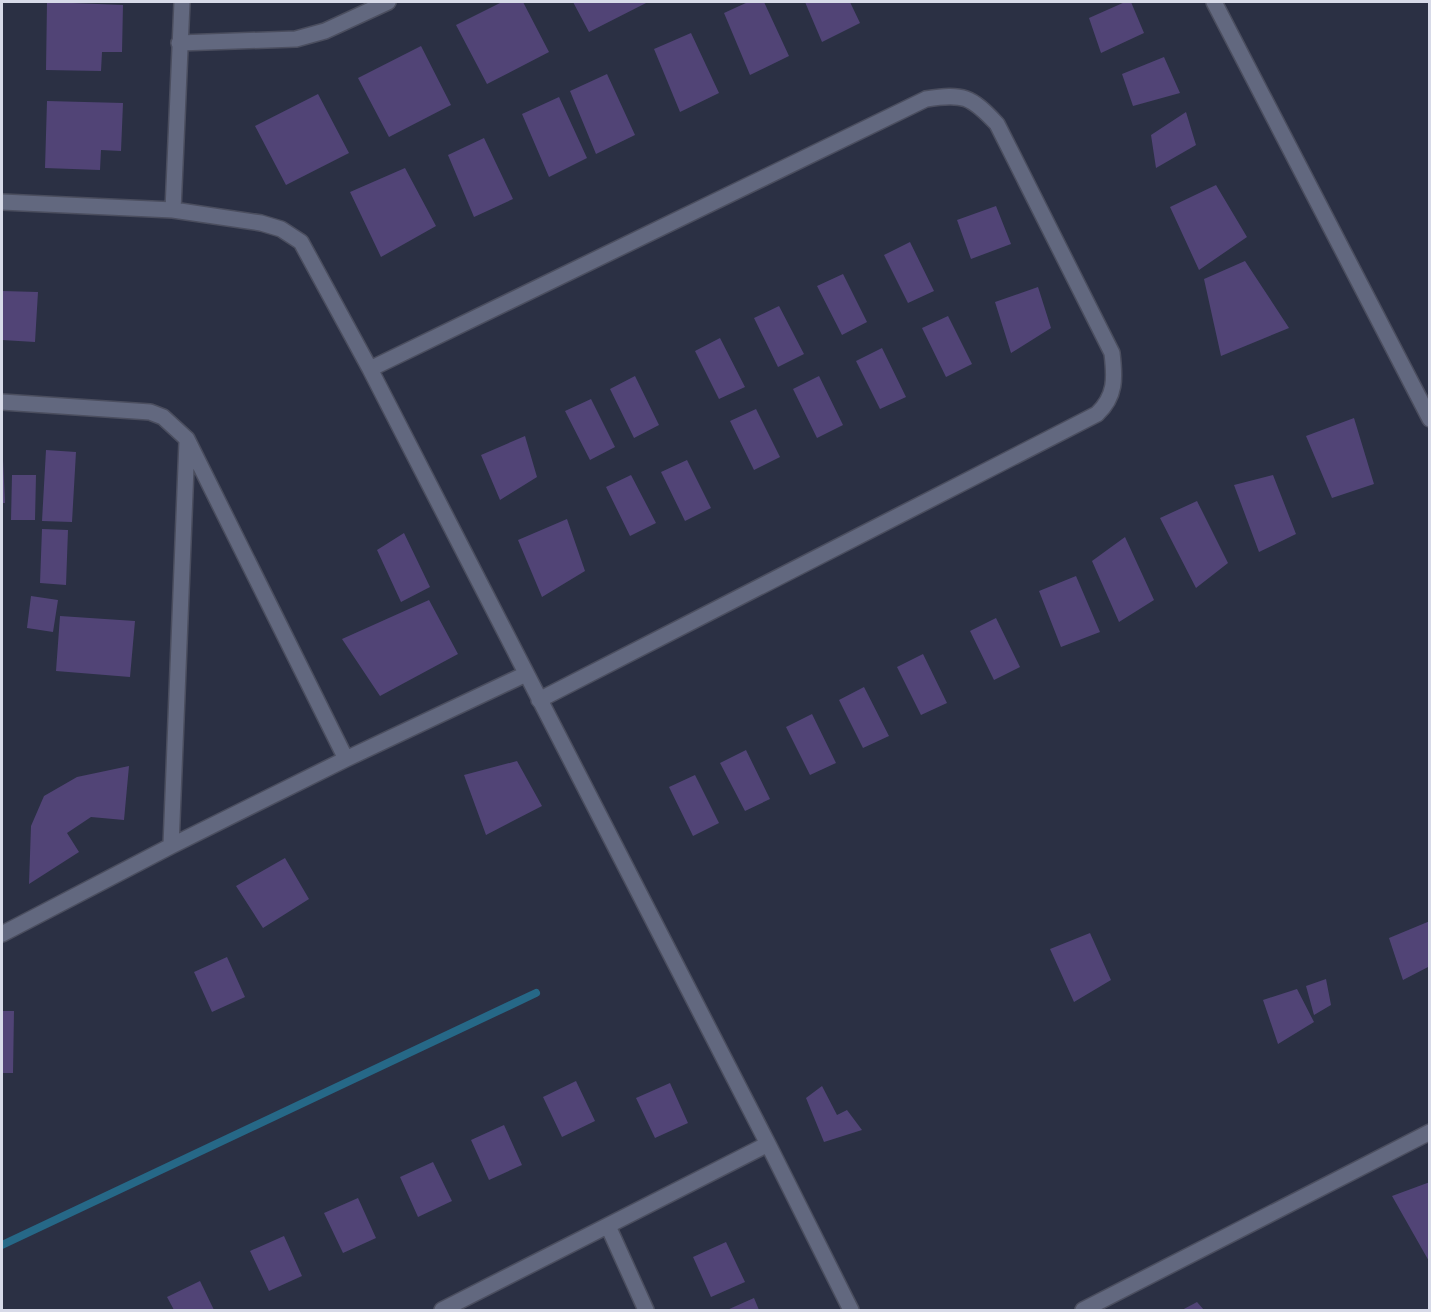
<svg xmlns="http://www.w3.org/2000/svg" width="1431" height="1312" font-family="'Exo 2',sans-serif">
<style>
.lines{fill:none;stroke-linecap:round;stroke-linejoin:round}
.stream{stroke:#266887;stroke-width:8}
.building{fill:#514476}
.minor-casing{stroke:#4b4e5f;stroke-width:18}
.minor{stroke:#62687f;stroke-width:15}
</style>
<rect width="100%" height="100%" fill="#2b3044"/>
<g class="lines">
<path class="stream" d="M2,1245L536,993"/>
</g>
<path class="building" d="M47,2L123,5L122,52H102L101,71L46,70Z
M502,2H523L549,52L487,84L456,25Z
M573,2H648L589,32Z
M748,2H764L789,56L750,75L724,13Z
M805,2H850L860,23L822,42Z
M1125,2H1131L1144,33L1101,53L1089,18Z
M691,33L719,93L680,112L654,49Z
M421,46L451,105L389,137L358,78Z
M1164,57L1180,93L1133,106L1122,74Z
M607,74L635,135L596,154L570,91Z
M318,94L349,153L286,185L255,126Z
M559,97L587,158L549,177L522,114Z
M47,101L123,103L121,151L101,150L100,170L45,168Z
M1186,112L1196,145L1156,168L1151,135Z
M484,138L513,199L474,217L448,155Z
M405,168L436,226L381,257L350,192Z
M1216,185L1247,237L1199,270L1170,207Z
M996,206L1011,244L971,259L957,220Z
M910,242L934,291L908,303L884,255Z
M1245,261L1289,328L1221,356L1204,279Z
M843,274L867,322L842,335L817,286Z
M1038,287L1051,328L1011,353L995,302Z
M2,291L38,292L35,342L2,340Z
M779,306L804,354L778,367L754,318Z
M948,316L972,364L946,377L922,328Z
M720,338L745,387L719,399L695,351Z
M882,348L906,397L880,409L856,361Z
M635,376L659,425L634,438L610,389Z
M819,376L843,425L817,438L793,389Z
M591,399L615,447L590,460L565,411Z
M756,409L780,457L754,470L730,421Z
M1354,418L1374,484L1332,498L1306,436Z
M525,436L537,477L500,500L481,455Z
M46,450L76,452L72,522L42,521Z
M2,460H3L5,503H2Z
M687,460L711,508L685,521L661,472Z
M12,475H36L35,520H11Z
M631,475L656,523L630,536L606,487Z
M1273,475L1296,534L1259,552L1234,485Z
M1197,501L1228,563L1196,588L1160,518Z
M567,519L585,571L542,597L518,540Z
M42,529L68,530L66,585L40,583Z
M404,533L430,587L401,602L377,550Z
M1125,537L1154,600L1119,622L1092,561Z
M1076,576L1100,632L1061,647L1039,591Z
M31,596L58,600L53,632L27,628Z
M429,600L458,654L380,696L342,639Z
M60,616L135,621L130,677L56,671Z
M996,618L1020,667L994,680L970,631Z
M923,654L947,703L921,715L897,667Z
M864,687L889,736L863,748L839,700Z
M812,714L836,763L810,775L786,727Z
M746,750L770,799L745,811L720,763Z
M517,761L542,806L486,835L464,775Z
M129,766L124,820L91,817L67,833L79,852L29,884L31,826L44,796L77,777Z
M695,775L719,823L693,836L669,787Z
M285,858L309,899L263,928L236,886Z
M1430,921V966L1403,980L1389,938Z
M1090,933L1111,980L1074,1002L1050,949Z
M227,957L245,997L212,1012L194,972Z
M1326,979L1331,1005L1314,1015L1306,986Z
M1297,989L1314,1022L1278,1044L1263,1000Z
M2,1011H14L13,1073H2Z
M576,1081L595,1121L562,1137L543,1097Z
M670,1083L688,1123L655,1138L636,1098Z
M822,1086L837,1115L847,1110L862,1130L824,1142L806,1098Z
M504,1125L522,1165L489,1180L471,1140Z
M433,1162L452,1201L418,1217L400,1177Z
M1430,1182V1263L1392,1196Z
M358,1198L376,1238L343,1253L324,1213Z
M284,1236L302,1276L269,1291L250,1251Z
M726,1242L745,1282L711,1297L693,1257Z
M200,1281L214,1310H174L167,1297Z
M754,1298L759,1310H727Z
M1197,1302L1204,1310H1182Z"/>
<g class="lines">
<g class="minor-casing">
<path id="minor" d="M1214,2L1430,419
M179,43L296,39L325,31L388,2
M2,202L173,210L261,223L281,229L301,242L370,369L768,1144L851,1310
M173,210L182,2
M370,369L926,99C963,93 971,96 997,124L1112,353C1115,378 1116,396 1097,414L539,700
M2,402L150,412L163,417L187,439L346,759
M171,846L187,441
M2,934L171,846L346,759L526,674
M608,1226L646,1310
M442,1310L768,1144
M1083,1310L1430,1132"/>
</g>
<use href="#minor" class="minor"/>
</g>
<rect width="1431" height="1312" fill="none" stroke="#d7dae8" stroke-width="6"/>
</svg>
